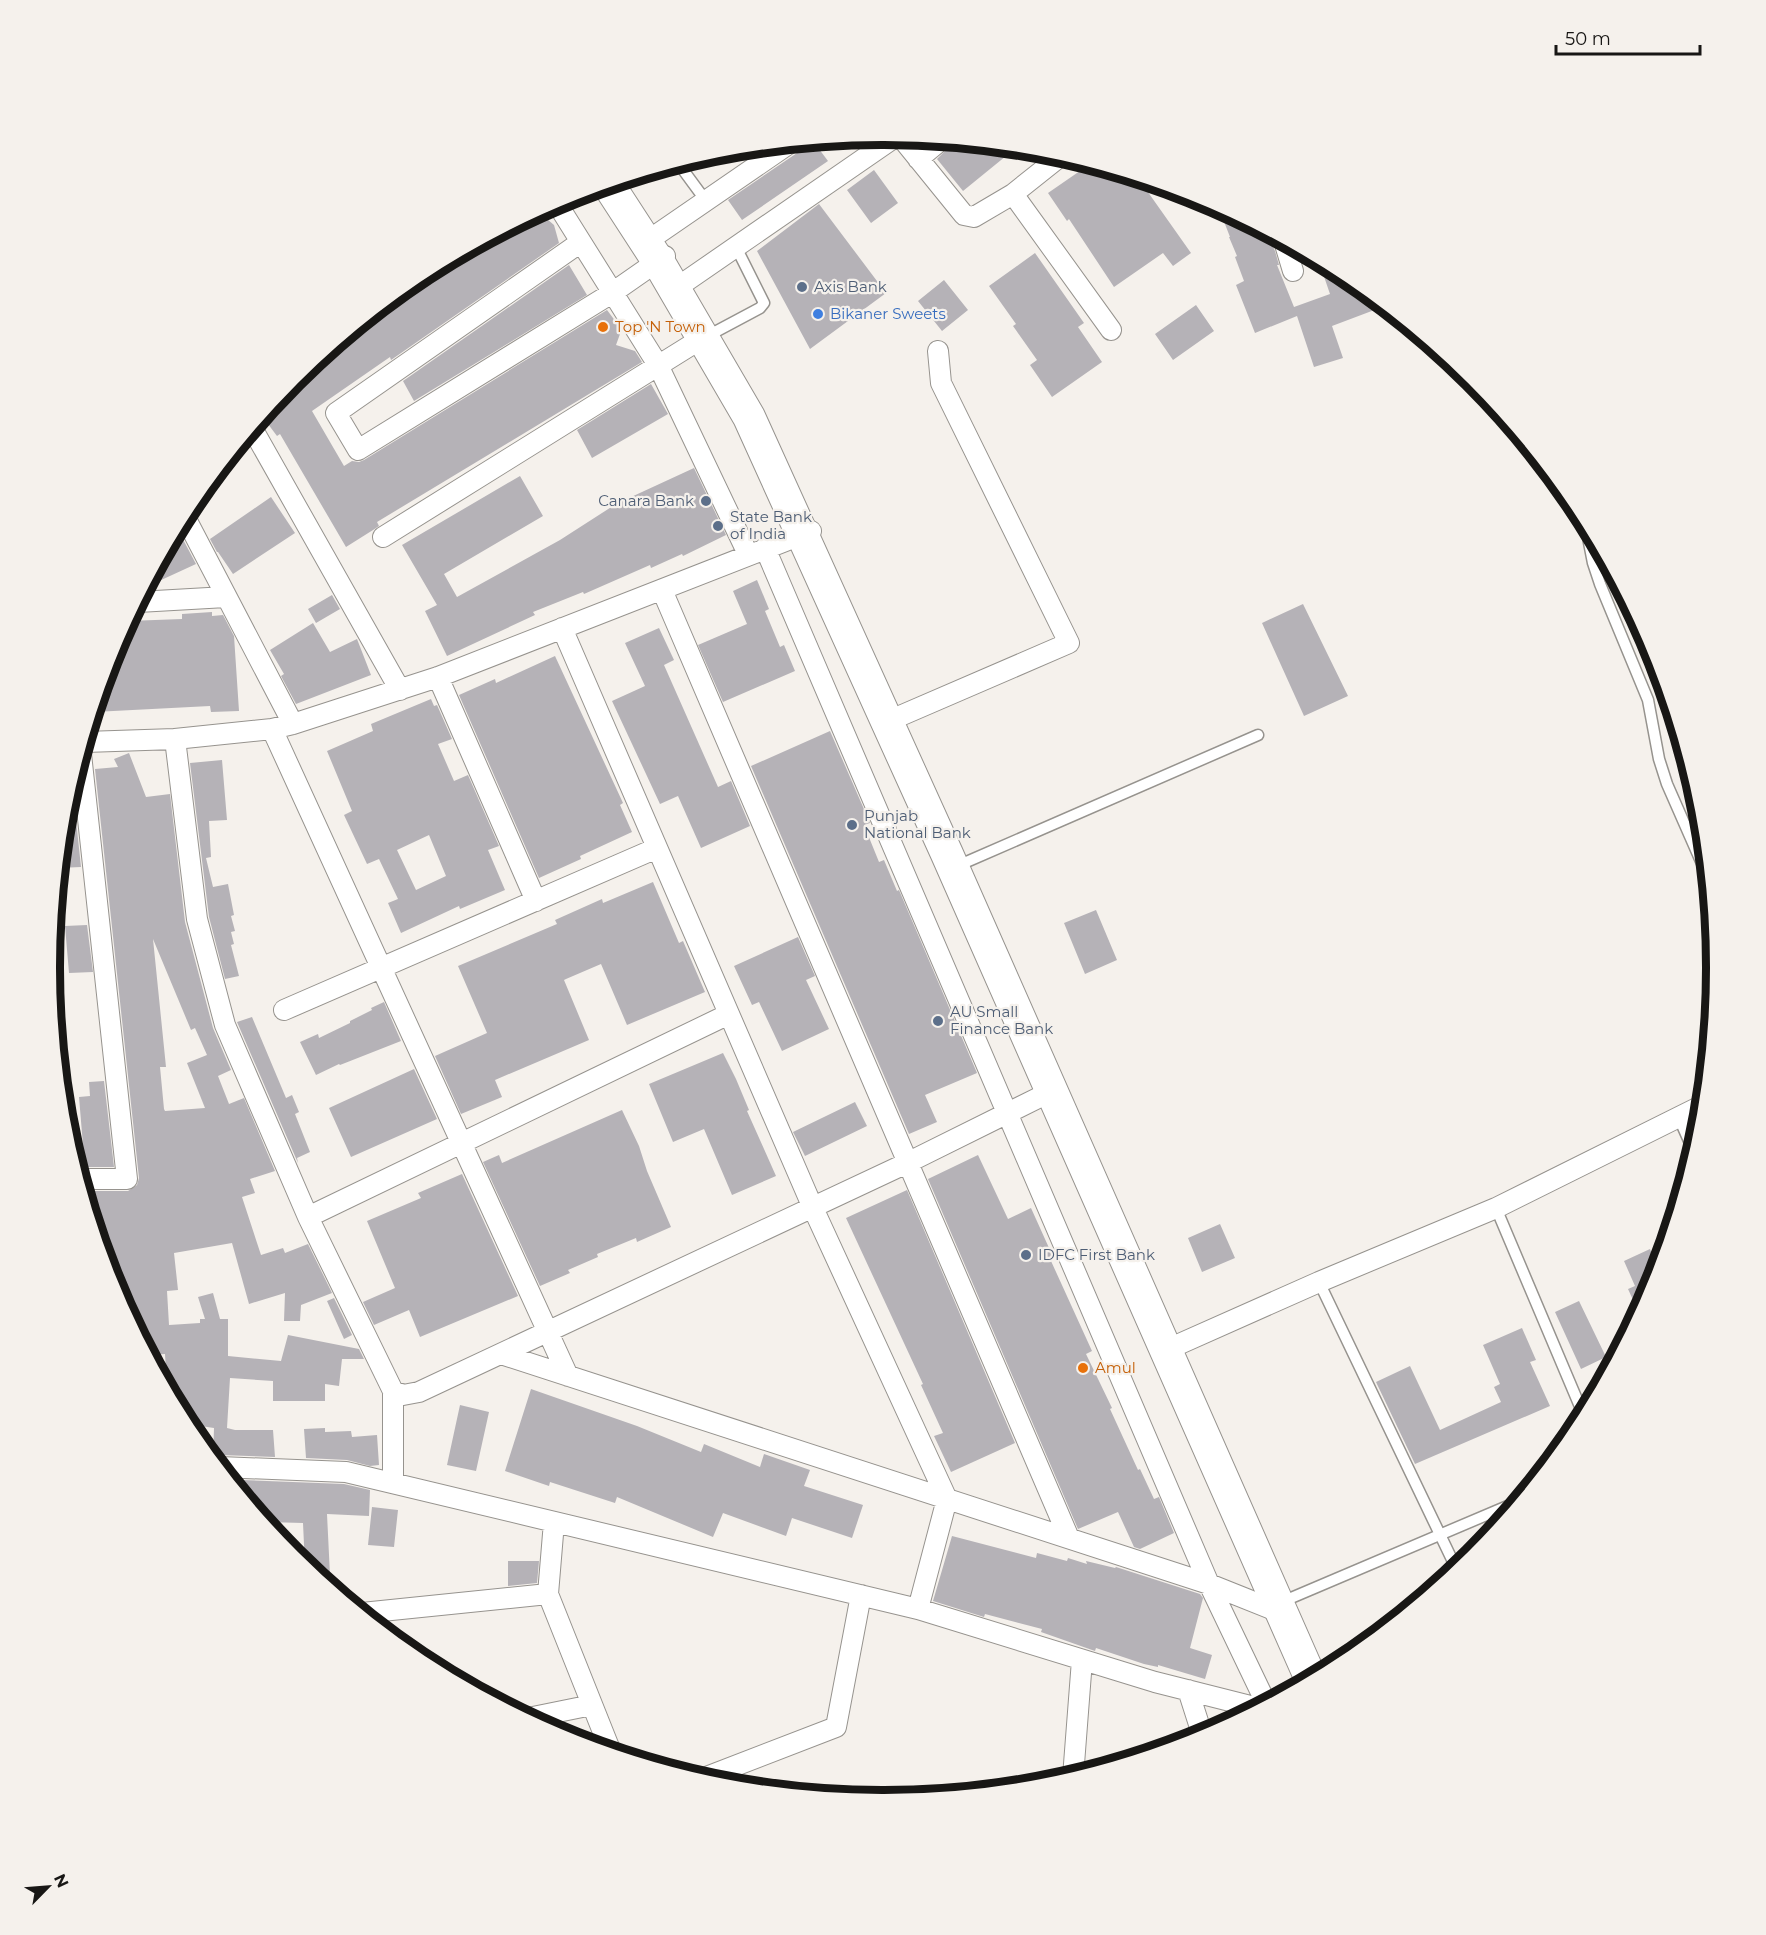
<svg xmlns="http://www.w3.org/2000/svg" width="1766" height="1935" font-family="Montserrat,sans-serif">
<style>
.building{fill:#b5b2b7;fill-rule:evenodd}
.lines{fill:none;stroke-linecap:round;stroke-linejoin:round}
.lane-casing{stroke:#96938e;stroke-width:13}
.street-casing{stroke:#96938e;stroke-width:22}
.primary-casing{stroke:#96938e;stroke-width:34}
.lane{stroke:#fff;stroke-width:10}
.street{stroke:#fff;stroke-width:20}
.primary{stroke:#fff;stroke-width:32}
.service-dot{fill:#5c6f8a;stroke:#f5f1ec;stroke-width:2}
.shop-dot{fill:#3f7fe0;stroke:#f5f1ec;stroke-width:2}
.food-dot{fill:#e8710a;stroke:#f5f1ec;stroke-width:2}
.labels{text-anchor:middle;stroke-width:4.5;stroke-linejoin:round;paint-order:stroke}
.service-label{font-size:15px;fill:#4e5e75;stroke:#f5f1ec;text-anchor:start}
.shop-label{font-size:15px;fill:#366cbe;stroke:#f5f1ec;text-anchor:start}
.food-label{font-size:15px;fill:#c56008;stroke:#f5f1ec;text-anchor:start}
.rim{fill:none;stroke:#181715;stroke-width:8}
</style>
<rect width="100%" height="100%" fill="#f5f1ec"/>
<path class="building" d="M809,141H813L828,161L742,220L728,200L797,153L801,148L802,142Z
M955,141L998,145L1006,156L963,191L937,159Z
M1090,164L1138,178L1191,253L1173,266L1163,253L1114,287L1069,219L1067,221L1048,193Z
M874,170L898,203L871,223L847,190Z
M819,204L886,293L810,349L757,251Z
M1218,206L1266,232L1275,251L1279,265H1277L1294,307L1330,294L1318,259L1346,275L1385,306L1332,326L1343,358L1314,367L1297,316L1255,333L1236,285L1244,281L1235,257L1237,256L1229,237H1230Z
M534,214L547,219L554,225L559,243L391,360L390,357L312,411L344,466L352,461L359,462L364,460L607,310L619,326L620,334L616,345L635,351L642,362L377,522L379,526L373,530L346,547L280,434L277,436L262,416L294,378L420,274Z
M1035,253L1084,323L1078,327L1102,362L1052,397L1030,365L1037,360L1013,326L1016,324L989,286Z
M569,265L587,295L414,401L403,381Z
M944,280L968,310L942,331L918,301Z
M1196,305L1214,331L1173,360L1155,334Z
M651,384L668,414L592,458L577,430Z
M694,468L726,535L683,556L682,554L651,568L650,565L584,594L583,592L533,612L535,615L447,656L425,611L437,605L402,545L520,476L543,516L444,574L457,597L560,540L616,504Z
M271,497L295,533L233,574L218,552H217L210,539Z
M177,528L196,564L146,587L164,554Z
M757,580L769,609L765,611L780,647L784,645L795,671L723,702L698,645L747,624L733,591Z
M332,595L340,609L316,623L308,609Z
M1303,604L1348,696L1304,716L1262,623Z
M212,612V616L223,615L234,636L239,711L211,712L210,706L94,712L113,648L128,621L182,619V614Z
M313,623L330,652L357,639L371,675L296,704L281,676L284,674L270,650Z
M659,628L674,660L664,665L718,787L731,781L750,826L701,848L678,796L660,804L612,701L645,686L625,643Z
M555,656L623,803L620,805L632,832L580,856L581,859L539,878L459,695L495,679L496,683Z
M431,699L434,706L437,705L452,739L438,744L454,781L468,775L499,846L488,850L505,890L460,909L459,906L401,933L388,903L398,899L379,859L367,864L344,815L352,811L327,751L373,731L371,724ZM429,835L446,876L416,890L397,850Z
M830,731L870,823L864,825L879,862L884,860L897,891L899,890L977,1073L925,1095L937,1122L909,1134L751,766Z
M129,753L146,797L170,794L185,922L213,1028L231,1070L218,1076L229,1104L244,1098L275,1171L250,1179L255,1193L242,1197L261,1255L283,1248L285,1253L308,1244L332,1293L301,1305L300,1321H284L285,1293L249,1304L232,1243L174,1253L178,1290L167,1291L169,1325L200,1323V1319H205L198,1297L213,1293L220,1319H228V1356L281,1361L288,1335L359,1349L364,1359H342L339,1386L325,1384V1401H273V1381L230,1378L227,1428L235,1430H273L275,1457L220,1455L213,1458L214,1428L187,1424L167,1388L165,1354L149,1355L113,1286L84,1191H128L137,1185L139,1178L95,769L118,767L114,759ZM153,939L191,1030L195,1028L207,1055L187,1063L205,1108L165,1111L164,1109L160,1067H166Z
M222,760L227,820L209,821L211,857L206,858L213,887L228,884L234,915L231,916L235,931L231,932L234,944L231,945L239,976L225,979L209,917L190,763Z
M69,792H73L81,867L59,868L66,805Z
M653,882L679,943L683,941L705,992L627,1025L601,964L566,979L564,980L589,1040L495,1080L502,1097L461,1114L435,1056L487,1033L458,966L557,924L555,920L602,899L603,903Z
M1096,910L1117,960L1085,974L1064,923Z
M87,925L93,972L69,973L65,926Z
M798,937L815,976L806,980L829,1029L782,1051L759,1002L752,1005L734,966Z
M384,1002L401,1041L340,1065L339,1064L316,1075L300,1042L318,1034L319,1038L350,1023V1021L372,1010L371,1008Z
M252,1017L286,1098L292,1095L299,1112L295,1114L310,1152L297,1158L298,1163L237,1022Z
M723,1053L736,1079L749,1110L747,1111L776,1176L732,1195L704,1129L673,1142L649,1084Z
M414,1069L437,1119L351,1157L329,1108Z
M104,1081L114,1167H83V1145L79,1097L90,1096L89,1082Z
M855,1102L867,1126L805,1156L793,1132Z
M622,1110L639,1146L647,1171L671,1227L637,1242L636,1238L597,1254L598,1257L568,1270L570,1273L540,1286L483,1162L499,1155L502,1163Z
M978,1155L1008,1219L1031,1208L1054,1259L1051,1261L1092,1351L1086,1354L1112,1408L1110,1409L1138,1470L1140,1469L1154,1499L1159,1497L1174,1533L1140,1549L1134,1547L1118,1512L1078,1529L928,1179Z
M462,1174L518,1296L420,1337L409,1310L374,1325L363,1302L395,1288L367,1221L421,1198L418,1193Z
M907,1190L1015,1443L951,1472L934,1436L943,1433L921,1385L923,1384L846,1218Z
M1220,1224L1235,1258L1202,1272L1188,1238Z
M1650,1249L1658,1270L1653,1287L1639,1313L1628,1289L1635,1286L1624,1261Z
M334,1298L352,1335L344,1339L327,1301Z
M1579,1301L1606,1357L1581,1369L1555,1312Z
M1522,1328L1536,1360L1530,1362L1550,1406L1415,1464L1376,1382L1410,1366L1440,1430L1501,1402L1494,1387L1500,1384L1483,1345Z
M531,1389L637,1426L701,1452L704,1444L760,1467L764,1454L810,1470L804,1486L863,1505L852,1538L792,1518L786,1536L723,1513L713,1537L617,1497L615,1503L550,1482L549,1486L505,1471Z
M460,1405L489,1412L476,1471L447,1465Z
M325,1428V1432L351,1431L352,1437L377,1435L379,1465L370,1466L347,1460L306,1458L304,1429Z
M241,1480L344,1484L370,1490L369,1516L327,1514L330,1575L317,1576L305,1566L303,1523L267,1522V1509L253,1508L240,1491Z
M372,1507L398,1510L394,1547L368,1545Z
M952,1536L1036,1558L1037,1553L1067,1561L1068,1558L1087,1564L1086,1561L1115,1568L1116,1567L1200,1594L1203,1598L1190,1648L1212,1655L1205,1679L1158,1665V1667L1144,1664L1096,1648L1095,1651L1041,1632L1042,1629L985,1614L984,1617L933,1601Z
M508,1561H539L537,1583L508,1586Z"/>
<g class="lines">
<g class="lane-casing">
<path id="lane" d="M678,163L706,201
M715,332L760,308L764,303L736,247
M1585,522L1593,563L1600,584L1648,700L1659,759L1667,784L1707,875
M964,863L1258,735
M1678,1116L1694,1152
M1496,1208L1584,1416
M1319,1282L1457,1570
M1291,1598L1517,1502
M1397,1618L1396,1616L1407,1611"/>
</g>
<g class="street-casing">
<path id="street" d="M900,136L964,215L974,217L1013,194L1062,155
M918,159L941,140
M1013,194L1111,330
M556,202L658,365L748,554
M1284,241L1293,271
M581,242L336,413L358,450L612,293L665,256
M646,242L790,143
M685,282L898,135
M252,428L400,690
M184,515L293,724
M383,537L704,337
M765,548L1209,1584L1266,1703
M662,590L1069,1538
M138,602L226,597
M562,628L813,1208L947,1499L918,1609
M438,677L536,901
M900,716L1069,643L941,383L938,351
M272,729L568,1376
M175,739L197,919L225,1025L308,1217L393,1391L403,1395L419,1392L907,1163L1052,1091
M85,742L175,739L272,729L293,724L438,677L811,531
M284,1010L657,848
M80,1179H127L81,754
M308,1217L729,1014
M1166,1350L1319,1282L1496,1208L1703,1105
M501,1354L1209,1584L1284,1614
M393,1391V1483
M220,1467L346,1472L918,1609L1155,1682L1258,1708
M548,1594L554,1522
M362,1613L548,1594L611,1752
M1188,1690L1203,1737
M528,1718L592,1705
M1073,1777L1082,1660
M701,1779L836,1727L861,1595"/>
</g>
<g class="primary-casing">
<path id="primary" d="M608,184L658,261L749,417L947,854L1311,1679"/>
</g>
<use href="#lane" class="lane"/>
<use href="#street" class="street"/>
<use href="#primary" class="primary"/>
</g>
<g class="service-dot">
<circle cx="802" cy="287" r="6"/>
<circle cx="706" cy="501" r="6"/>
<circle cx="718" cy="526" r="6"/>
<circle cx="852" cy="825" r="6"/>
<circle cx="938" cy="1021" r="6"/>
<circle cx="1026" cy="1255" r="6"/>
</g>
<circle class="shop-dot" cx="818" cy="314" r="6"/>
<g class="food-dot">
<circle cx="603" cy="327" r="6"/>
<circle cx="1083" cy="1368" r="6"/>
</g>
<g class="labels">
<g class="service-label">
<text x="814" y="292">Axis Bank</text>
<text x="694" y="506" text-anchor="end">Canara Bank</text>
<text x="730" y="522">State Bank<tspan x="730" dy="17">of India</tspan></text>
<text x="864" y="821">Punjab<tspan x="864" dy="17">National Bank</tspan></text>
<text x="950" y="1017">AU Small<tspan x="950" dy="17">Finance Bank</tspan></text>
<text x="1038" y="1260">IDFC First Bank</text>
</g>
<g class="shop-label">
<text x="830" y="319">Bikaner Sweets</text>
</g>
<g class="food-label">
<text x="615" y="332">Top 'N Town</text>
<text x="1095" y="1373">Amul</text>
</g>
</g>
<path d="M0 0H1766V1935H0ZM882 145H884A822 822 0 0 1 1706 967V968A822 822 0 0 1 884 1790H882A822 822 0 0 1 60 968V967A822 822 0 0 1 882 145Z" fill="#f5f1ec" fill-rule="evenodd"/>
<path class="rim" d="M882 145H884A822 822 0 0 1 1706 967V968A822 822 0 0 1 884 1790H882A822 822 0 0 1 60 968V967A822 822 0 0 1 882 145Z"/>
<g transform="translate(48 1887) rotate(65)" stroke="#f5f1ec" stroke-width="4.5" paint-order="stroke">
<path d="M0-4.5L10 22L0 15L-10 22Z" fill="#181715"/>
<text y="-9" font-size="16" font-weight="bold" text-anchor="middle" fill="#181715">N</text>
</g>
<path d="M1556 45v9h144v-9" fill="none" stroke="#181715" stroke-width="3"/>
<text x="1565" y="45" font-size="18" fill="#181715" stroke="#f5f1ec" stroke-width="4.5" paint-order="stroke">50 m</text>
</svg>
